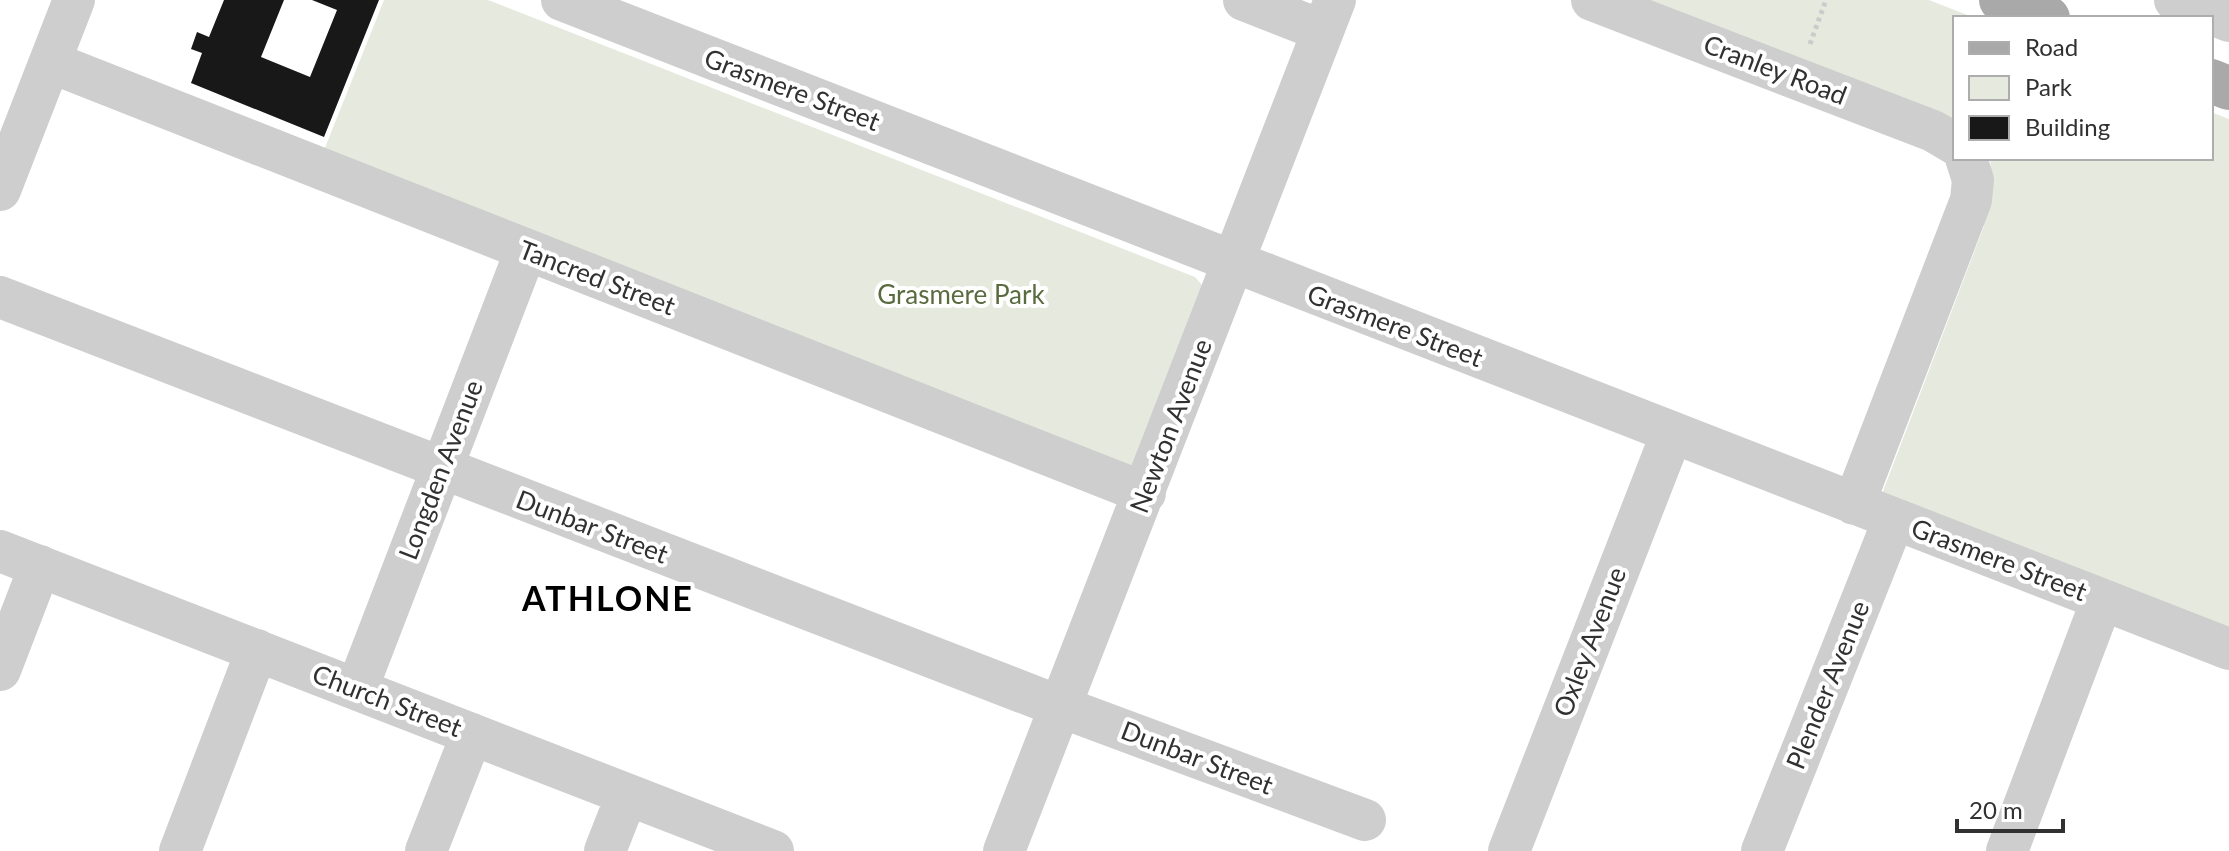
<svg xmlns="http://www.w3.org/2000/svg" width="2229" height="851" font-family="Lato,sans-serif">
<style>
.green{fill:#e6eade}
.building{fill:#181818}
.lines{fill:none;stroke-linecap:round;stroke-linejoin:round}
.path{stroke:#cbcbcb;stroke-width:5;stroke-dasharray:4 4;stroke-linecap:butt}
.minor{stroke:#cecece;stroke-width:42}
.major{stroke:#a9a9a9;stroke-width:44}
.labels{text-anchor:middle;stroke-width:8;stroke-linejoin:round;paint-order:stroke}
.street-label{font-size:26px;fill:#313131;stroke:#fff}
.park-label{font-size:26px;fill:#5a6b40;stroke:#fff}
.district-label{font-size:34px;font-weight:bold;letter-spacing:2px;fill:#000;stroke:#fff}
</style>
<rect width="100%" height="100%" fill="#fff"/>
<path class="green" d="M384,0H488L1195,277L1202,285L1133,469L322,155Z
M1636,0H1929L1975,18H1955V125Z
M2211,112L2229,119V634L1880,499L1984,226L1979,221L1992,183L1990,158H2211Z"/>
<path class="building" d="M224,0H284L261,57L310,77L337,10L312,0H379L324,137L191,83L202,53L191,49L197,32L209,37Z"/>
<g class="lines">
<path class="path" d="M1810,44L1826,0"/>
<path class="minor" d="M562,0L2229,649
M1244,0L1323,31
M1592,0L1933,131L1955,144
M2175,0L2229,21
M50,62L1145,493
M0,190L74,0
M0,297L1061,707L1365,820
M1854,504L1971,200L1973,180L1966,158
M0,551L773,851
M0,670L40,566
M357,689L526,250
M180,851L257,650
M426,851L472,734
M605,851L627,795
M1004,851L1335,0
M1509,851L1672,433
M1762,851L1894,519
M2007,851L2102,600"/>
<path class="major" d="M2001,0L2048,18
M2211,81L2229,88"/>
</g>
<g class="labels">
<g class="street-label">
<text transform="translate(1775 70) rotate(21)" y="9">Cranley Road</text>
<text transform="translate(792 90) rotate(21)" y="9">Grasmere Street</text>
<text transform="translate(597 278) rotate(21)" y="9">Tancred Street</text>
<text transform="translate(1395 326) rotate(21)" y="9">Grasmere Street</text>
<text transform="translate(1171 426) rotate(-69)" y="9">Newton Avenue</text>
<text transform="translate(441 470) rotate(-69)" y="9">Longden Avenue</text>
<text transform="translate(592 527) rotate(21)" y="9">Dunbar Street</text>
<text transform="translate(1999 560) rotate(21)" y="9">Grasmere Street</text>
<text transform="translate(1590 642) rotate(-69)" y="9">Oxley Avenue</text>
<text transform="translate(1828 685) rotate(-68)" y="9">Plender Avenue</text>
<text transform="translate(387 701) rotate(21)" y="9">Church Street</text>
<text transform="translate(1197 758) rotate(21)" y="9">Dunbar Street</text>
</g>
<g class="park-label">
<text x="961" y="304">Grasmere Park</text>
</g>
<g class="district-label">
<text x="608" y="611">ATHLONE</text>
</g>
</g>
<rect x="1953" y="16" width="260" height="144" fill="#ffffff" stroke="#adadad" stroke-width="2"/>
<rect x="1969" y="42" width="40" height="12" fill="#a9a9a9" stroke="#adadad" stroke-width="2"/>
<text x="2025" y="56" font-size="24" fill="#313131">Road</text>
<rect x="1969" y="76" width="40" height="24" fill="#e6eade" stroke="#adadad" stroke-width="2"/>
<text x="2025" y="96" font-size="24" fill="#313131">Park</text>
<rect x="1969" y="116" width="40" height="24" fill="#181818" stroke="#adadad" stroke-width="2"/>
<text x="2025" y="136" font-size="24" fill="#313131">Building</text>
<path d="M1957 819v12h106v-12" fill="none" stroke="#313131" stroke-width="4"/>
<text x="1969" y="819" font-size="24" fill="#313131" stroke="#ffffff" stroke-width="6" paint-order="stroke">20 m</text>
</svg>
